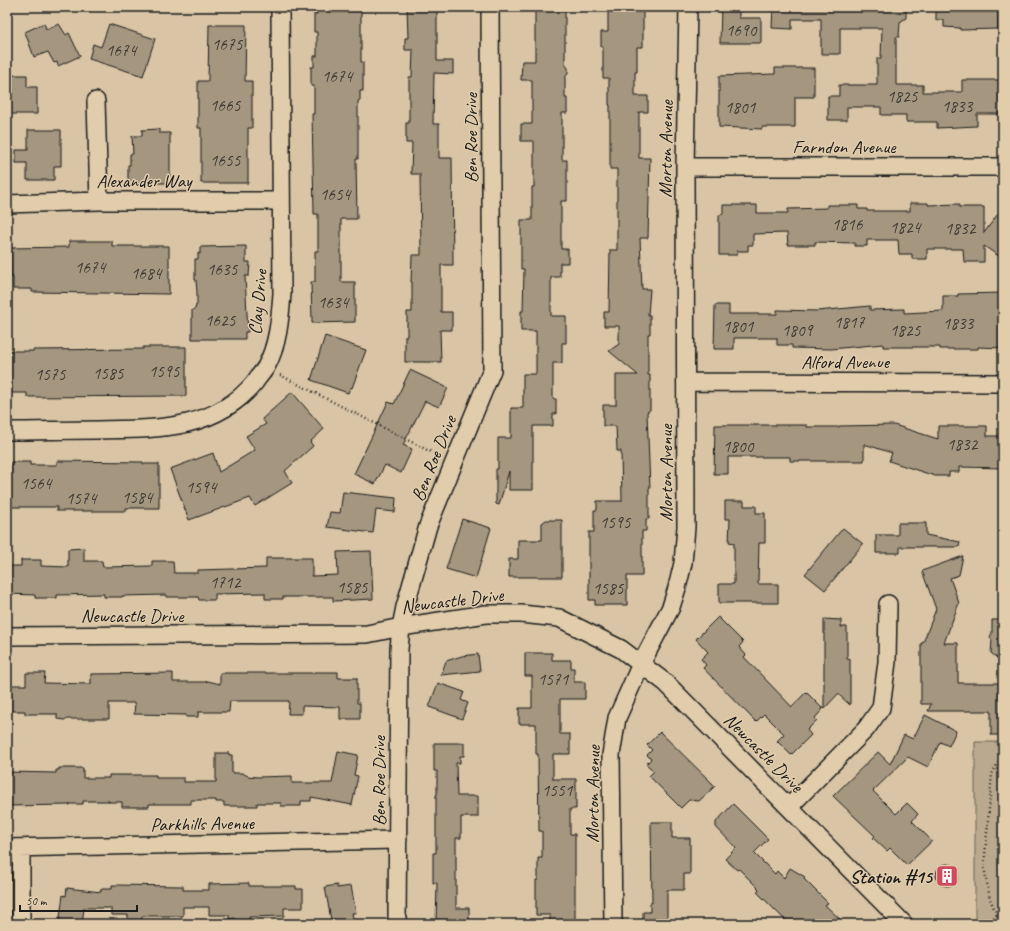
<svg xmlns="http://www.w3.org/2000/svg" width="1010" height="931" font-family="Caveat,sans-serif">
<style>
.green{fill:#baa98e;stroke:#6b6255}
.building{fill:#a4967f;stroke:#1c1c1c}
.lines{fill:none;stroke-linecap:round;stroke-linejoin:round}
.minor-casing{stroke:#1c1c1c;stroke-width:20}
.path{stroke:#1c1c1c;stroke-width:2.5;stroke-dasharray:1 3;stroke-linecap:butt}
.minor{stroke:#e1ccab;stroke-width:17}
.labels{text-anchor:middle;stroke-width:3;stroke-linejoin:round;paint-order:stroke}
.number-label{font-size:17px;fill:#3e3a35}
.street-label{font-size:19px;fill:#1c1c1c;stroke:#e1ccab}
.poi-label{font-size:19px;font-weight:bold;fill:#1c1c1c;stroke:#e1ccab;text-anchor:end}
</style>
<rect width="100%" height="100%" fill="#d9c5a5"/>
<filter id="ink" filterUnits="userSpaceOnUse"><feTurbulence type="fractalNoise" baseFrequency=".025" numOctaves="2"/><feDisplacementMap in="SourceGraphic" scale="8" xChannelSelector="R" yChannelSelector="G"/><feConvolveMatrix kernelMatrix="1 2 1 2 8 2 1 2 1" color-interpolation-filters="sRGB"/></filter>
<g filter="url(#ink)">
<path class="green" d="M975,742H1003V924H970L975,918Z"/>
<path class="building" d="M317,7H361V62H363V91H360V101H358V159H356L357,219H341V282H355V322L312,323L311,282H315V251H318V214H314L312,114H314V86H311V67H314V56H317V32H314V14H317Z
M407,7H437V61H453V74L434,73L433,124H439V158H452L453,265H441V312H452V330H440L441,362H405V336H407V312H412V282H411L412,255H421L420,174H411L412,143H406V123H409V77H412L413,50H405V38H408Z
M535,7H565V64L568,68V74L565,77V98H567V113H562V160H567V201H561V249H568V263H560V277H551V316H566V343H562V363H553V399H556V414H553V426H533V490H509V471L499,505L496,504V469H498V438H511V408H523V374H536V331H521V311H523L524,269H521V220H532V187H534V141H521V124H532V80H521L522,61H535Z
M608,7H643V47H637V72H635V96H648V112H639V158H650L648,238H640L642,289H650L648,315H650V334H648V375H650V410L647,412L650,488H649V519H646V531H642V576H627V605H595V600H589V532H594V510H597V501H622L621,451H617L616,426H603V405H616V375H638L609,351L619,344V326H604V312H609L610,250H617V169H610V105H609V78H603V47H601V32H608Z
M721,7H736L735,10H739V18H761V43H720Z
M773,7H906V18L900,22L899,37H896V85H923V92H962V80H1003V114H977V126L937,128V122H906V115H881V107H847V120H828V96H839V85H877V58H881L882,28H840V54H821V19H792V29L772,28Z
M936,7H998V29L960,30V28L944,27V20H936Z
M44,23L46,29L59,24L66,35L69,33L80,56L58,66L57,62L54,63L48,52L34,57L25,32Z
M109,24L155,39L143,76L89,59L93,44L101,47Z
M209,25H246L245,81H252V128H248V183H201V128H198V81H208Z
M775,68H814V97H795V127H762V129L719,127V76L775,74Z
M7,75H27V87H37V114H7Z
M159,129V133H170V183H128V165H130V154H133L132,136H142V130Z
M28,130H61V166H54V180H27V163H16V150H28Z
M910,203H928V205L959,204V207H984V233L1003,207V259L984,246V262H964L963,249H927V259H912V254H899L898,240H867V246H855V243L815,242V245H788L787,233L753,234V245H748V251H737V255H719V215L723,214V205H757V213H788V209L827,208V205H858V209H867V211H910Z
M69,241H112V246H169V294L32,292V289H13V277H11L10,248L69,247Z
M246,246V262H250L249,276H245L248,332H245V339H192V310L195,309L196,305H197V292L196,280H195V259H198V253L200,254V247Z
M1003,293V348L978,347V349H940V347H883V344L831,349L792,348V345H777V338H734V349H714L715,305H729V314H777V310L817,311L870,306V310L904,309V313L943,311V296H958V294Z
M325,336L366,350L352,388H350L348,393L311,380Z
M143,347H186V396L27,397V393H7V351H33V350L143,349Z
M410,370L448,388L439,407L425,401L403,445L412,449L401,473L385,465L375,484L354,474L388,402L394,404Z
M292,392L324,429L310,442L313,446L285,471L292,483L255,506L250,498L189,520L170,469L213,453L219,472L255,450L246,436L266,424L262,419Z
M715,425H807V427H839V426L894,425L938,439V426H987V436H1003V468L959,467V472H949V476H935L889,461L892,453L864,444V461H790V457H728V474H714Z
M57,461L143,462V464H159V508H126V511H57V507H7V465H11V462H30V465H57Z
M343,492L396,498L395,512L376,510L373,533L327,527L330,512L340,513Z
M725,501H744V506H756V513H765V543H759L758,584H778V603H719V584H734V543L729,542L730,519H725Z
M462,519L491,528L476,578L446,569Z
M546,520H562V577H509V559H518V540H542V523Z
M898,523H926V535L960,542L959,547H900V553H876V535H898Z
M843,528L863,544L825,590L805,574Z
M84,548V561H102L103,567L152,566V561H173L174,573H198V570L266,568V558H312V576L338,575L337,552L371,551L373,599L333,601V597H283V599H265V593L215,594V600H199L198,597H166V595L122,596V597H104V594L57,595V598H35V595L7,594V566H21V560H41V566L68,567V549Z
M963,556L959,575L950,578L959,603L944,643H958V683H1003V735H991V711H928L931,704H921V643H923L936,609L922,571Z
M1003,615V663L991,653L992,640L990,637L992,633V620H1000Z
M718,617L743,642L739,647L746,655L744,657L792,707L806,692L823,709L815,718L817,720L807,730L811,735L791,755L777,741L784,734L764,714L756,722L703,668L706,665L701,659L708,652L696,639Z
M824,619L841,620V627H847V659H850V705L838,694L824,709Z
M525,653H552V660H571V668H574V682H585V699H560V734H570V754H553V779H576V809H570V834H575V924H550V915H536V880H538V858H542V831H539L538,754H536V724H519V708H532V676H525Z
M478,654L480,671L441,675L446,661L462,656Z
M314,672H338V678H357V703H360V719H340V707L302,706V714H288L289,701H230L229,712H198V717H186V715L134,714L135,703H109V719H68L64,720L57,719V714H25V711H7V685H26V673H45L44,683L91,684V674L173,673V682H205L208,681L220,684V673H314Z
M438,683L464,692L461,700L468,703L462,719L429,707Z
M925,715L956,731L949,746L940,742L928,767L908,757L873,791L896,814L907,803L918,814L912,821L932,841L907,865L890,848L887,851L873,838L875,836L833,796L878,752L890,764L904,735L913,739Z
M660,732L715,786L699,801L689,800L681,808L649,776L654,771L646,764L651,759L647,755L652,750L647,745Z
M434,743H464V756H460V763H456L457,796H478V817H461V838H456V908H469V924H436L437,883H433V853H436V795H437V771H434Z
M338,751L358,755L354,775L358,776L352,805L311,797V801H301V806H281V803H257V806H224V802H216V800H191V804H149V807H122V802H109V801H83V804H70V805L7,806V772L56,773V770H59V768H83V778H109V775H156V778H184V782H216V753H229V755H232V773H242L248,776L257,777L292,776V783H332Z
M733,804L768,839L754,853L775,874L777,871L784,878L790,868L805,877L804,879L828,903L825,905L845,924H789L757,892L759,889L739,869L737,870L725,859L736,848L716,827V822Z
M651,822H672V838H690V874H684V890H667V924H643V912H650V903H652Z
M936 875a11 11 0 1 1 22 0a11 11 0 1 1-22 0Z
M249,883V886H296V889H303V908H284V916L249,917L250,924H235V918L229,919V915H209V907H183V916H142V924H128V915H111V908H84L82,924H59L63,895L66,896L67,888L101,892V889H112V885L183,886V890H209V884Z
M337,885V888L351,886L356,913H352L354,924H336L335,919L331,920L325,887Z"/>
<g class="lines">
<g class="minor-casing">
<path id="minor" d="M96,101L99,201
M685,167H1003
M7,204L99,201H281
M687,382L1003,383
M7,431C37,431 68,430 98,430C156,429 215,431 255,382C258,377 263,372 266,367C278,345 280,319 282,294L280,7
M7,636L367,634L401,627L486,614H521L559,618L621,649L666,683L904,924
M789,807L866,729L881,708L887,662L888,604
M7,848L398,840
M21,848V924
M397,924L399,649L401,627L405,607L428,526L492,370L490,7
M613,924L611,755L617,718L641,664L671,607L677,588L683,563L686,527L685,167L688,7"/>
</g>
<path class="path" d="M280,375L439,456
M997,915L990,899L984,867L992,774L999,761L1003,758
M987,924L997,915H1003"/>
<use href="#minor" class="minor"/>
</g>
</g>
<defs>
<g id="building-square" transform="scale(1.15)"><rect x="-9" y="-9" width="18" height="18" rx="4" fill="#d1495b" stroke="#e1ccab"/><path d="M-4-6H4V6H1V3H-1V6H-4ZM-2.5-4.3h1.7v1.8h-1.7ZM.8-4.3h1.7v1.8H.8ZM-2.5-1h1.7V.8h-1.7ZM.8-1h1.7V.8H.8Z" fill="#fff"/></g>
</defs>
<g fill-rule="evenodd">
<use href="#building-square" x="947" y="876"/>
</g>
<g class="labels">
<g class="number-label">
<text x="741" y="36">1690</text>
<text x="227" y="50">1675</text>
<text x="121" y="56">1674</text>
<text x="337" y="82">1674</text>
<text x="902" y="102">1825</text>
<text x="225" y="111">1665</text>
<text x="957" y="112">1833</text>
<text x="740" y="113">1801</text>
<text x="225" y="166">1655</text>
<text x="335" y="200">1654</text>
<text x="847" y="230">1816</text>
<text x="905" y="233">1824</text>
<text x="960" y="234">1832</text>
<text x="90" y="273">1674</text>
<text x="222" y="275">1635</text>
<text x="146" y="279">1684</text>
<text x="333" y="308">1634</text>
<text x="220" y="326">1625</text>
<text x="849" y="328">1817</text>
<text x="958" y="329">1833</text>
<text x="738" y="332">1801</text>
<text x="797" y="336">1809</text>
<text x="905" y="336">1825</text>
<text x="164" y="377">1595</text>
<text x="108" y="379">1585</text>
<text x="50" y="380">1575</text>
<text x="962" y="450">1832</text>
<text x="738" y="452">1800</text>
<text x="36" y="489">1564</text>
<text x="201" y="493">1594</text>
<text x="137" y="503">1584</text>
<text x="81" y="504">1574</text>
<text x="615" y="528">1595</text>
<text x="225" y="588">1712</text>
<text x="352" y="593">1585</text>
<text x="608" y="594">1585</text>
<text x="553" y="685">1571</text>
<text x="557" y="796">1551</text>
</g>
<g class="street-label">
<text transform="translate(470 138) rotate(-90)" y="7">Ben Roe Drive</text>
<text x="844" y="153">Farndon Avenue</text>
<text transform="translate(665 149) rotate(-89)" y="7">Morton Avenue</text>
<text x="144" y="187">Alexander Way</text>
<text transform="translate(257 302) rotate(-85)" y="7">Clay Drive</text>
<text x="845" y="368">Alford Avenue</text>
<text transform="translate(433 458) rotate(-68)" y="7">Ben Roe Drive</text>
<text transform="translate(665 473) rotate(-90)" y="7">Morton Avenue</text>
<text transform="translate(452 600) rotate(-7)" y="7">Newcastle Drive</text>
<text x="132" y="622">Newcastle Drive</text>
<text transform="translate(764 752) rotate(45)" y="7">Newcastle Drive</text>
<text transform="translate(378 781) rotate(-90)" y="7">Ben Roe Drive</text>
<text transform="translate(592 794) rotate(-89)" y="7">Morton Avenue</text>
<text transform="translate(202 823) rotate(-1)" y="7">Parkhills Avenue</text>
</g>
<g class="poi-label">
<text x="932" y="883">Station #15</text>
</g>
</g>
<rect width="1010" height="931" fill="none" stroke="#e1ccab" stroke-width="24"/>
<rect x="12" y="12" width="986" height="907" fill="none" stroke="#1c1c1c" stroke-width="1.5" filter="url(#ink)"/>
<path d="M20 905v6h117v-6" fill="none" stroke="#1c1c1c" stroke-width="2"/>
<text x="26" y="905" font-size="12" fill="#1c1c1c" stroke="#e1ccab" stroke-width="3" paint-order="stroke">50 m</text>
</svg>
